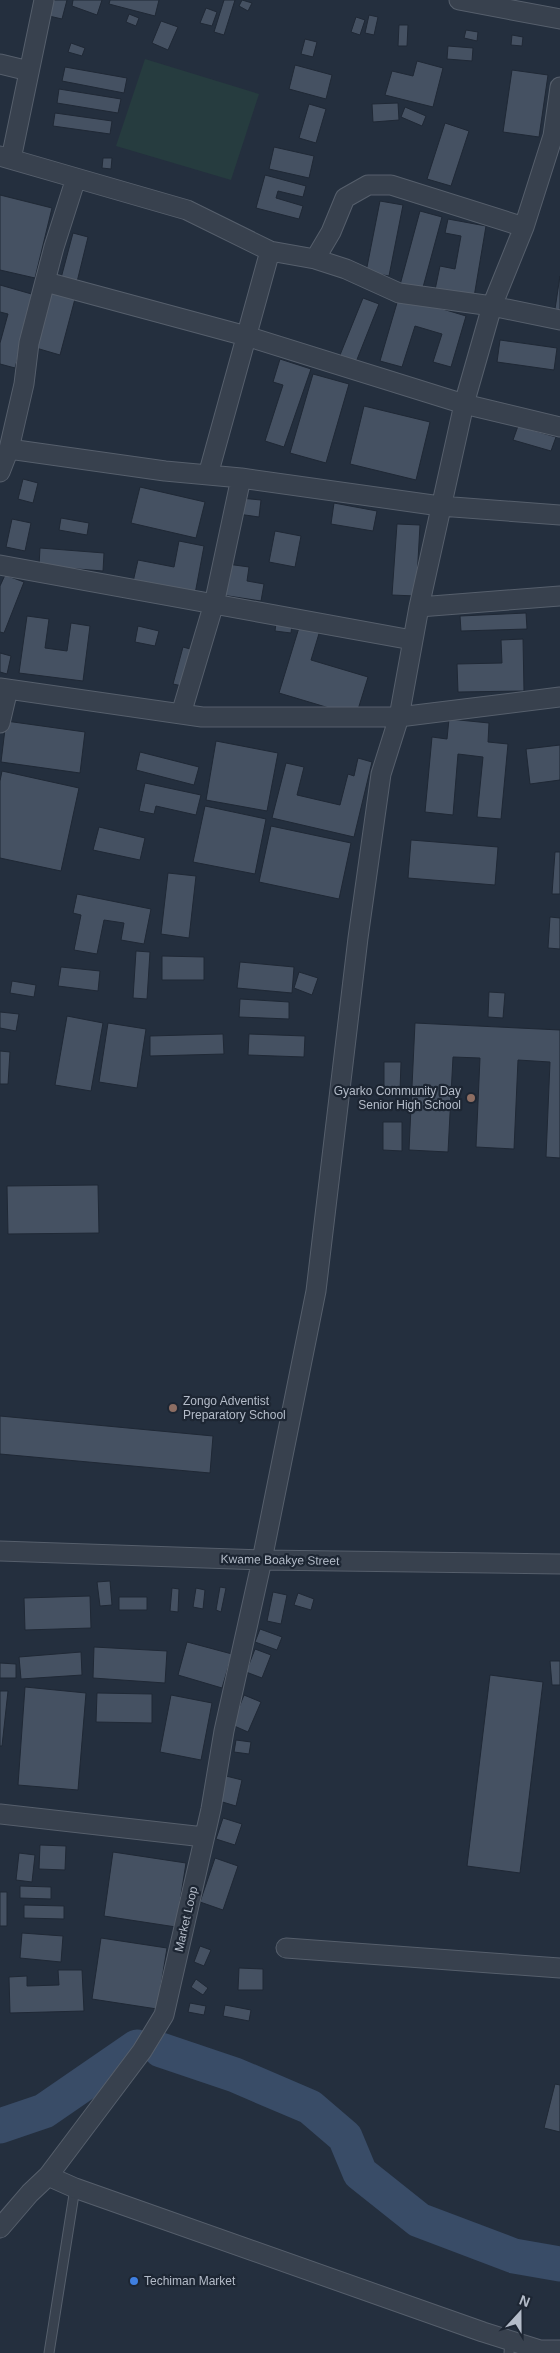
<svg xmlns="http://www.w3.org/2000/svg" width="560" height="2353" font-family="Helvetica,sans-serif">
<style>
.green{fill:#263c3f}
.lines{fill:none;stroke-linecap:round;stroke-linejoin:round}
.river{stroke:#394c67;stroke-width:35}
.building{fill:#455162;stroke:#1f2835}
.service-casing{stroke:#565f6c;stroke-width:11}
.minor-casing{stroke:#565f6c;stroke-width:21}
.service{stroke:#38414e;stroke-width:9}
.minor{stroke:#38414e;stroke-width:19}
.education-dot{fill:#8d6e63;stroke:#1d2633;stroke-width:2}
.shop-dot{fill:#3f7fe0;stroke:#1d2633;stroke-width:2}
.labels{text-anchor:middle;stroke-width:4.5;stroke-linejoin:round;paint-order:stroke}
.poi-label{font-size:12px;fill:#b4bcc9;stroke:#1d2633;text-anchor:start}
.street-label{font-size:12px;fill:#b4bcc9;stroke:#1d2633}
</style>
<rect width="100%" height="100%" fill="#242f3e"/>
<path class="green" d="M145,59L259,94L231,180L116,146Z"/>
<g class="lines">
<path class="river" d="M161,2050L235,2075L310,2107L345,2137L360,2173L419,2220L514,2256L560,2264
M0,2126L44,2111L137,2047"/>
</g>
<path class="building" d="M53,0H67L62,19L49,16Z
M73,0H102L97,15L72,6Z
M110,0H159L155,16L109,4Z
M224,0H235L224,35L214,32Z
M242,0L252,3L248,11L239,6Z
M206,8L217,12L212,26L200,23Z
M129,14L139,18L136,26L126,22Z
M369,15L378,17L374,35L365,33Z
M356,17L365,20L360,35L351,32Z
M161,21L178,27L168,50L152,43Z
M399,25H408L407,46H398Z
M466,30L478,32L477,41L464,38Z
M512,35L523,37L522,46L511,45Z
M305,39L317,42L313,57L301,54Z
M71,43L85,48L82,56L68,52Z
M448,46L473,48L472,61L447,59Z
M417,61L443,68L433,107L385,95L392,71L413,76Z
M295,65L332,75L326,99L289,89Z
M65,67L127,78L124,93L62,81Z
M512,70L548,75L539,137L503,132Z
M59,89L121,99L118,113L57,103Z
M398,103L399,120L373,122L372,104Z
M309,104L326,109L316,143L299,138Z
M405,107L426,116L422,126L401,117Z
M55,113L112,121L110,134L53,126Z
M445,123L469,131L451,186L427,179Z
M274,147L314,156L309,178L269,169Z
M103,158H112L111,169L102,168Z
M265,175L306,186L303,197L278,191L276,198L303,206L299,219L256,208Z
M0,195L52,208L35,278L0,270Z
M380,201L403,205L389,276L366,272Z
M420,211L442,217L422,291L400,285Z
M448,219L486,226L474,297L435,290L440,266L455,269L461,236L445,233Z
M73,233L88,237L76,286L60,282Z
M560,276V310L555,309Z
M0,285L35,295L15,368L0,364V343L8,314L0,312Z
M52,289L76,295L60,355L36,348Z
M399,296L466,316L451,367L433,362L442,334L415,326L402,367L380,361Z
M363,298L379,304L356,362L340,355Z
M500,340L557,348L554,370L497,362Z
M280,359L311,369L284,447L265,441L283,385L273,382Z
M313,374L349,384L326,463L290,453Z
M364,406L430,422L416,480L350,464Z
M518,426L556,437L551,451L513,440Z
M23,479L38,483L33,503L18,499Z
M140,487L205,502L196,538L131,523Z
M240,498L261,500L259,517L238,514Z
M334,503L377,511L373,531L331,524Z
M61,518L89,523L87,535L59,530Z
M12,519L31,523L25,551L6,547Z
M397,524L420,525L416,596L392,595Z
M275,531L301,536L295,567L269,562Z
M179,541L204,546L195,594L133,582L138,560L174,567Z
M40,548L104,553L103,571L39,566Z
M227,564L249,567L247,581L264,584L261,601L222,595Z
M5,575L24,582L4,633L0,632V586Z
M526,613L527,629L461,631L460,616Z
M27,616L49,619L45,648L67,651L71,623L90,626L83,681L19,673Z
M301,621L321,627L311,660L368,677L356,716L279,693Z
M276,623L292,624L291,633L275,631Z
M138,626L159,631L155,646L135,642Z
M523,639L524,691L458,692L457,664L502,663L501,640Z
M183,647L197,651L187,687L173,684Z
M0,653L11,656L7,674L0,672Z
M449,719L489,723L488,742L508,744L501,819L477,817L483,757L458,754L453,815L425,812L432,737L447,739Z
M6,721L85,732L80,773L1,762Z
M216,741L278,753L267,811L206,800Z
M560,745V780L530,784L526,749Z
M140,752L199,767L194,785L136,770Z
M358,758L372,762L354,837L272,818L286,763L304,767L297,795L340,805L348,774L354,776Z
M2,771L79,788L61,871L0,858V781Z
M145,783L201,795L196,815L156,806L154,814L139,811Z
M205,806L266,819L255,874L193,862Z
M271,826L351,843L339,899L259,882Z
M99,827L145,838L140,860L93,850Z
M411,840L498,847L495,885L408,878Z
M555,852H560V894H552Z
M168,873L196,876L189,938L161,934Z
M77,894L151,909L144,944L121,940L124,923L104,920L97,954L74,950L81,915L73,913Z
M550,917L560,918V949L548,948Z
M136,951L150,952L147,999L133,998Z
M162,956L204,957V980H162Z
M240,962L294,967L292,993L237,988Z
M61,967L100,971L98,991L58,986Z
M299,972L318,978L312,995L294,988Z
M12,981L36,985L34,997L10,993Z
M489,992L505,993L503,1018L488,1017Z
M240,999L289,1002V1019L239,1017Z
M0,1012L19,1014L16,1031L0,1028Z
M67,1016L103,1023L91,1091L55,1085Z
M108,1023L146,1029L137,1088L99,1082Z
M415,1023L560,1030V1158L546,1157L550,1062L518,1060L514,1149L476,1147L480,1058L453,1057L448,1152L409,1150Z
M223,1034L224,1054L150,1056V1036Z
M249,1034L305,1036L304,1057L248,1055Z
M0,1051L10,1052L8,1084H0Z
M384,1062H401L400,1091H384Z
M383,1122H402V1151L383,1150Z
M98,1185L99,1233L8,1234L7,1186Z
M0,1416L213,1436L210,1473L0,1454Z
M110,1581L112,1605L100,1606L97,1582Z
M220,1587L226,1588L221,1612L216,1610Z
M172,1588L179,1589L178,1612L170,1611Z
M196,1588L205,1590L203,1609L193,1607Z
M273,1592L287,1595L281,1624L267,1621Z
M298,1593L314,1599L311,1610L294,1605Z
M90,1596L91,1628L25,1630L24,1598Z
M119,1597H147V1610H119Z
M260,1629L282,1637L277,1650L255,1642Z
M187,1642L232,1654L222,1688L178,1675Z
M94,1647L167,1651L165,1683L93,1678Z
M255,1649L271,1655L262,1678L246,1672Z
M81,1652L82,1675L21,1679L19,1657Z
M550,1661H560V1685H552Z
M0,1663L16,1664V1678H0Z
M490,1675L543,1682L520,1873L467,1866Z
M25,1687L86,1693L78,1790L18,1785Z
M0,1691H8L2,1746H0Z
M97,1693L152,1694V1723L96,1722Z
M171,1695L212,1703L201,1760L160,1752Z
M244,1695L261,1702L248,1732L232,1725Z
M236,1740L251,1742L249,1754L234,1752Z
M226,1776L242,1780L236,1806L219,1801Z
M223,1818L242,1824L235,1845L216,1839Z
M40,1845L66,1846L65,1870L39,1869Z
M113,1852L186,1863L176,1927L104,1916Z
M19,1853L35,1855L32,1882L16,1880Z
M215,1858L238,1866L223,1910L200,1902Z
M20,1886L51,1887V1899L20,1898Z
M0,1892H7V1926H0Z
M24,1905L64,1906V1919L24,1918Z
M22,1933L63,1936L61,1962L20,1958Z
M101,1938L167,1948L157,2009L92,1999Z
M200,1946L211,1950L204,1966L194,1962Z
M239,1968L263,1969V1990H238Z
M58,1970H82L84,2011L10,2013L9,1977L27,1976V1986L59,1985Z
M196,1979L208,1988L203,1995L191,1987Z
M190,2003L206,2006L204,2015L188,2012Z
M225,2005L251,2010L249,2021L223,2016Z
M555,2084L560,2085V2132L544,2128Z"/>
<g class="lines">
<g class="service-casing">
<path id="service" d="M49,2353L75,2188
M509,2353L510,2341"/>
</g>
<g class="minor-casing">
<path id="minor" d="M459,0L560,19
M0,64L29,71
M0,156L76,178L54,247L29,343L24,384L9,449L0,472
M11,159L44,0
M76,178L187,210L270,251
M315,259L346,269L399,293L492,306L560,320
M46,282L246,336L464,404L560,427
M9,449L165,471L241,478L440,506L560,515
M208,475L270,251L315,259L331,232L345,198L368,185H391L524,227
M0,565L412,640
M419,607L560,596
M0,688L202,717H399L560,697
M181,714L215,600L241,478
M0,723L8,689
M0,1551L262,1560L560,1564
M0,1814L204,1837
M286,1948L560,1968
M48,2176L75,2188L483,2332L540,2350H560
M0,2228L30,2193L48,2176L142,2051L164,2015L211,1809L224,1731L262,1560L316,1291L358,938L381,774L399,717L419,607L464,404L492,306L524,227L553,136L560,87"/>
</g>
<use href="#service" class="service"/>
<use href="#minor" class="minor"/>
</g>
<g class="education-dot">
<circle cx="471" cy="1098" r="5"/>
<circle cx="173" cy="1408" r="5"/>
</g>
<circle class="shop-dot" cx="134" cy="2281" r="5"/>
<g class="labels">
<g class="poi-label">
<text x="461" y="1095" text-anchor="end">Gyarko Community Day<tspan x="461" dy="14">Senior High School</tspan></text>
<text x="183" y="1405">Zongo Adventist<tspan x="183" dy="14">Preparatory School</tspan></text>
<text x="144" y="2285">Techiman Market</text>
</g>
<g class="street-label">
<text transform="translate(280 1560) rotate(1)" y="4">Kwame Boakye Street</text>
<text transform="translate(186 1919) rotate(-77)" y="4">Market Loop</text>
</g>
</g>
<g transform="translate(520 2313) rotate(21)" stroke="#1d2633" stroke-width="4" paint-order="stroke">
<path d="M0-4L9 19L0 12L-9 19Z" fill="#b4bcc9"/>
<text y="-8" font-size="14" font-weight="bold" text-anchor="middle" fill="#b4bcc9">N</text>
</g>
</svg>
